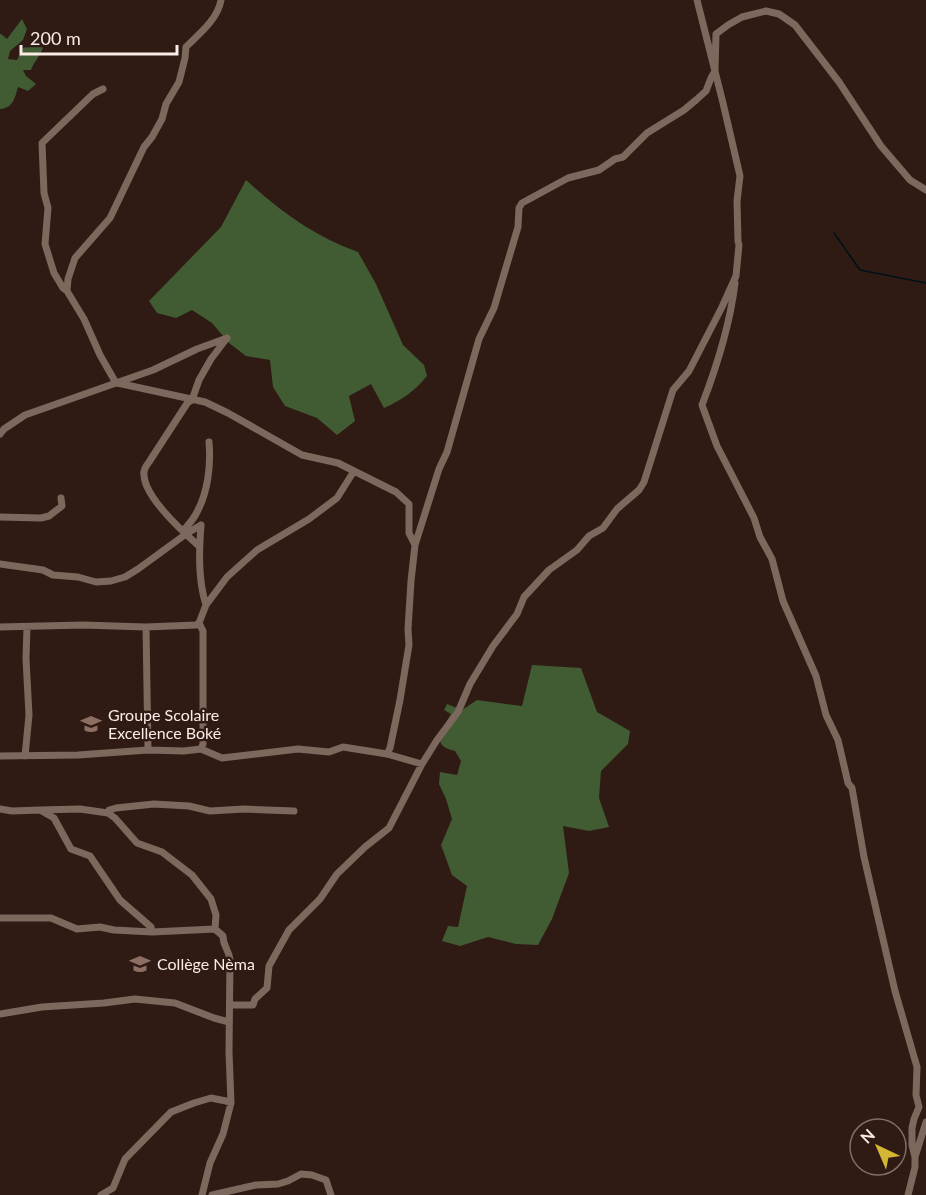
<svg xmlns="http://www.w3.org/2000/svg" width="926" height="1195" font-family="Lato,sans-serif">
<style>
.forest{fill:#415b33}
.lines{fill:none;stroke-linecap:round;stroke-linejoin:round}
.stream{stroke:#011017;stroke-width:1.5}
.minor{stroke:#7c685c;stroke-width:7}
.labels{text-anchor:middle;stroke-width:5;stroke-linejoin:round;paint-order:stroke}
.poi-label{font-size:16px;fill:#f9ebe6;stroke:#2f1b14;text-anchor:start}
</style>
<rect width="100%" height="100%" fill="#2f1b14"/>
<path class="forest" d="M22,19L27,29L23,40L10,51L8,59L17,60L23,48L37,44L43,48C40,56 34,62 31,70H23L26,76L36,84L28,91L18,87C15,98 13,108 0,109V34H1L7,39Z
M246,180C281,212 314,236 358,252L376,284L403,345L424,365L427,376C415,391 402,400 384,408L371,384L349,396L355,421L337,435L317,418L285,406L273,387L270,360L246,356L229,343L212,323L192,310L176,318L157,313L149,301L221,227Z
M532,665L581,668L597,712L630,731L628,744L601,771L599,798L609,827L589,831L563,826L569,873L552,919L538,945L516,944L488,937L460,946L442,941L448,926L458,927L467,886L452,875L441,845L452,819L446,799L439,784L440,772L457,775L461,761L455,751C429,746 442,729 451,714L444,710L447,704L462,710L477,700L522,706Z"/>
<g class="lines">
<path class="stream" d="M834,233L860,270L926,283"/>
<path class="minor" d="M221,0C218,19 199,34 186,47L185,58L179,82L166,104L162,119L152,137L144,147L110,218L75,258L68,279L67,291L84,319L100,355L116,383L153,370L197,349L227,338
M735,283C730,325 717,366 702,405L717,446L754,518L760,537L772,559L783,601L816,676L826,715L838,740L848,783L852,788L864,857L895,991L917,1067L916,1095L919,1107L914,1119L912,1128V1145L915,1157
M67,291L63,288L54,273L45,244L48,208L44,193L42,143L93,94L103,89
M0,434L4,429L25,415L116,383L122,384L205,402L228,413L302,455L338,463L396,492L409,504V533L415,545
M0,517L41,518L49,516L62,506L61,498
M201,525C199,551 198,580 206,605
M183,531C188,525 194,519 197,512C208,492 211,465 209,442
M199,546C183,532 145,498 144,475C143,470 146,466 149,462L188,402L192,400L199,380L211,359L227,338
M0,564L43,570L53,575L78,577L96,582L111,581L125,577L138,569L186,534L201,525
M199,623L203,631V744L201,749
M0,627L83,625L146,627L196,625L199,623L206,605L227,577L257,550L309,519L337,498L354,471
M146,627L148,750
M387,754L390,748L400,700L409,645L408,629L411,581L415,545L439,469L447,452L479,339L494,308L518,227L519,208L522,203L568,178L599,170L615,159L623,157L647,133L684,110L696,100L706,91L711,78L715,71L716,34L728,25L742,17L766,11L779,14L795,25L839,82L881,146L910,180L926,190
M0,756L78,755L148,750L184,751L201,749L222,758L298,749L329,752L343,747L387,754L422,764
M25,756L29,715L26,659L27,627
M0,809L12,811L40,810L54,818L71,849L90,856L120,900L151,927L152,932
M40,810L80,809L108,813L115,818L137,843L162,852L192,875L211,899L216,915L215,929
M108,813L109,810L116,808L154,804L189,806L210,811L244,809L294,811
M0,918H51L77,929L100,927L114,930L152,932L215,929L223,936C223,947 229,949 230,960L229,1052L231,1103L223,1134L210,1163L202,1195
M230,1005H253L255,999L267,988L269,966L289,930L320,899L337,874L365,847L389,828L422,764L437,740L458,712L470,684L493,646L517,614L524,597L549,570L577,550L589,536L603,528L617,509L639,490L644,482L673,390L689,371L722,307L736,276L739,245L738,241L737,201L740,176L723,103L697,0
M0,1014L42,1007L104,1003L135,999L175,1003L214,1018L229,1022
M101,1195L113,1188L125,1159L171,1112L194,1103L211,1098L226,1101L231,1103
M212,1195L256,1185L278,1184L288,1181L301,1174L312,1175L326,1180L331,1195
M908,1195L915,1167V1157L926,1122"/>
</g>
<defs>
<g id="school-bare" transform="scale(1.62)"><path d="M0-5L7-2L0 1L-7-2ZM-4 1L0 2.5L4 1V4Q0 6-4 4Z" fill="#8d6e63" stroke="#2f1b14" stroke-width="2.5" paint-order="stroke"/></g>
</defs>
<g fill-rule="evenodd">
<use href="#school-bare" x="91" y="724"/>
<use href="#school-bare" x="140" y="964"/>
</g>
<g class="labels">
<g class="poi-label">
<text x="108" y="721">Groupe Scolaire<tspan x="108" dy="18">Excellence Boké</tspan></text>
<text x="157" y="970">Collège Nèma</text>
</g>
</g>
<g transform="translate(878 1147) rotate(316)"><circle r="28" fill="#2f1b14" stroke="#806e68" stroke-width="1.5"/>
<path d="M0-4.5L10 22L0 15L-10 22Z" fill="#d5b534"/>
<text y="-9" font-size="16" font-weight="bold" text-anchor="middle" fill="#f9ebe6">N</text>
</g>
<path d="M21 45v9h156v-9" fill="none" stroke="#f9ebe6" stroke-width="3"/>
<text x="30" y="45" font-size="18" fill="#f9ebe6" stroke="#2f1b14" stroke-width="4.5" paint-order="stroke">200 m</text>
</svg>
